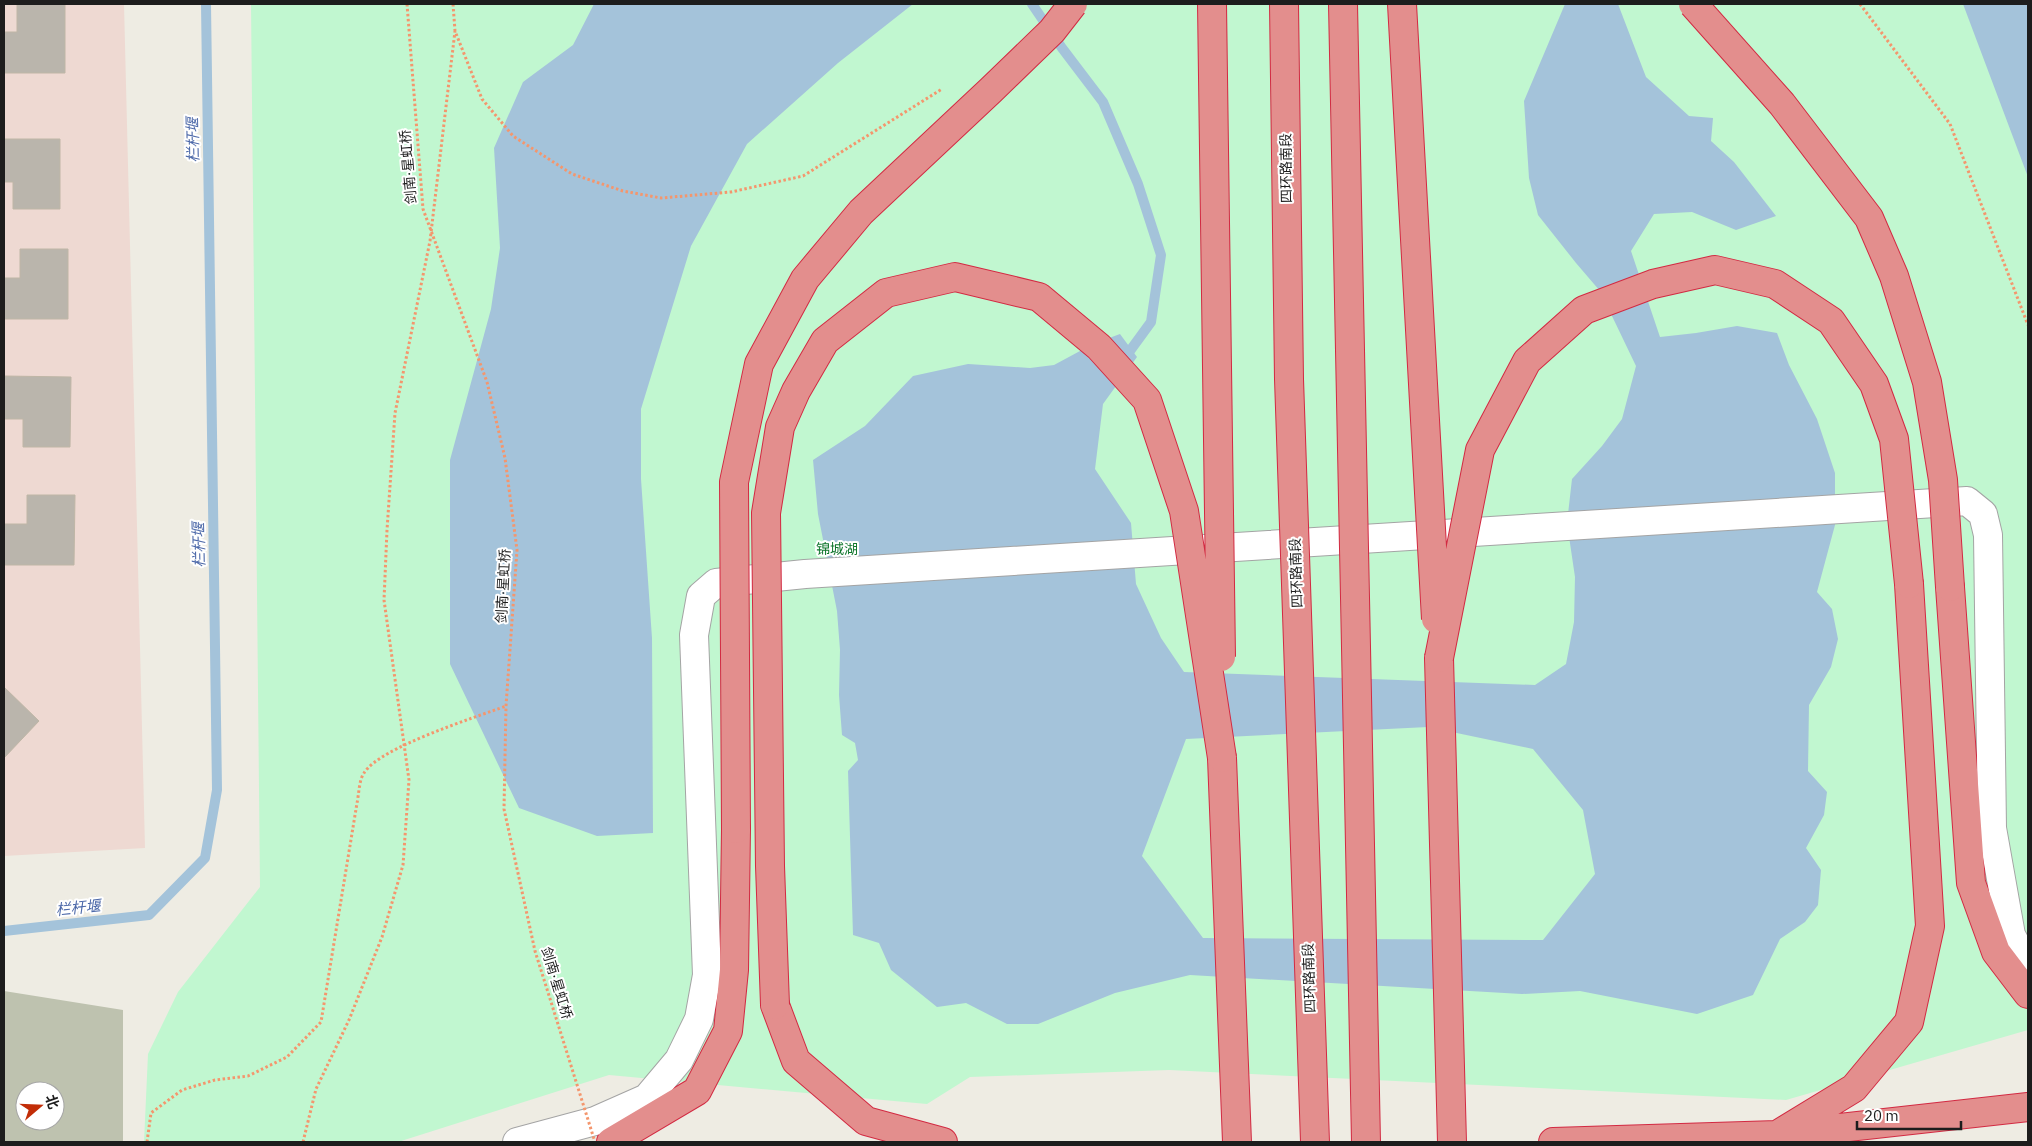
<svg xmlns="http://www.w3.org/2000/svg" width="2032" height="1146" font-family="'IBM Plex Sans','Noto Sans SC',sans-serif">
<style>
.commercial{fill:#eed9d2}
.construction{fill:#bec2af;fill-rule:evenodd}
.park{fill:#c1f7d0}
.water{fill:#a4c3da;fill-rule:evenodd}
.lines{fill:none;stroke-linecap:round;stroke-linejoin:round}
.stream{stroke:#a4c3da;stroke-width:10}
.building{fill:#bab5ac;stroke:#bfb6a6}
.minor-casing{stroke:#a4a4a4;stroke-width:30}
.highway-casing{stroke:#d22a42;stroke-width:30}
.path{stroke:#f4966d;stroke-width:3;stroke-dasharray:2.5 2.5;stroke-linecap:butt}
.minor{stroke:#fff;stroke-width:28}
.highway{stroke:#e38e8d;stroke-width:28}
.highway-bridge-casing{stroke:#d22a42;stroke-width:30;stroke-linecap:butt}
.path-bridge{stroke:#f4966d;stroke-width:3;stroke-dasharray:2.5 2.5;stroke-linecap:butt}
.highway-bridge{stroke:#e38e8d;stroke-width:28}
.labels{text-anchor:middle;stroke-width:4;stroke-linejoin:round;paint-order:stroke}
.street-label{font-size:14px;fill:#1d1d1d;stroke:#fff}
.park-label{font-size:14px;fill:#0f762c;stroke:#fff}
.water-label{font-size:15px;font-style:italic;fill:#4d69a9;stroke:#fff}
</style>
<rect width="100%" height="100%" fill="#eeece3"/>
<path class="commercial" d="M4,4H124L145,848L4,856Z"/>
<path class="construction" d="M4,991L123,1010V1142H4ZM25,1091H55V1121H25Z"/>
<path class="park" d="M251,4H2028V1030L1786,1100L1169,1070L970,1077L927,1104L609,1075L398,1142H144L148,1054L178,992L260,887Z"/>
<path class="water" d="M594,4H913L838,63L747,144L691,246L641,409V479L652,638L653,833L597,836L519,808L450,664V460L491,309L500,248L494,148L523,82L573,45Z
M1565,4H1618L1646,77L1689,116L1713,118L1711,141L1734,162L1776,216L1736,230L1692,212L1654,214L1631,251L1660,337L1696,333L1737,326L1777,333L1789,365L1817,419L1835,473V525L1817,592L1832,609L1838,639L1831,667L1809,705L1808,771L1827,792L1824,815L1806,848L1821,870L1818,905L1805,922L1780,939L1753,995L1697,1014L1580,991L1522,994L1190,975L1115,993L1038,1024H1007L966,1003L937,1007L891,970L879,943L853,935L848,771L858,760L855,743L842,735L839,695L840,650L837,611L818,514L813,460L865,426L913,376L968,364L1030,368L1054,365L1093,344L1120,334L1137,357L1103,404L1095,469L1131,523L1136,584L1161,638L1184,672L1535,685L1566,664L1574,622L1575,577L1567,523L1572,479L1602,446L1622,419L1636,366L1600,291L1576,263L1538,215L1529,178L1524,101ZM1428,727L1533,749L1583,810L1595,874L1543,940L1203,938L1142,856L1186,739Z
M1963,4H2028V177Z"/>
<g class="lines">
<path class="stream" d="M1032,4L1062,48L1103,102L1138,184L1161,255L1151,322L1124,359
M4,931L149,915L205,858L217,790L206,4"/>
</g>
<path class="building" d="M17,4H65V73H4V32H17Z
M4,139H60V209H13V182H4Z
M20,249H68V319H4V278H20Z
M4,376L71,377L70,447H23V419H4Z
M27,495H75L74,565H4V524H27Z
M4,687L39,721L4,758Z"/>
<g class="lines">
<g class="minor-casing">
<path id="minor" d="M517,1142L595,1121L647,1098L679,1060L699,1019L707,975L694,635L701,596L716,583L805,574L1967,501L1983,514L1988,535L1992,828L2011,935L2028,967"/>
</g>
<g class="highway-casing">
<path id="highway" d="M1950,587L1971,883L1996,952L2028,994
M1439,658L1452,1142
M1222,758L1237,1142
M775,1005L796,1061L866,1121L943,1142
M1777,1135L1854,1088L1909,1022L1930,926L1909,584
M611,1142L697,1091L728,1031L734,970L736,829
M1553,1142L1777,1135L2028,1107"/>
</g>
<path class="path" d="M453,4L455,31L482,99L513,136L572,174L623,191L661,198L731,192L803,176L942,89
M1860,4L1950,124L2028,325
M303,1142L316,1089L349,1020L382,937L403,865L409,780L384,600L387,530L395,413L430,241L455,31"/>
<use href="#minor" class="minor"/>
<use href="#highway" class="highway"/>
<g class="highway-bridge-casing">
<path id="highway-bridge" d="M1212,4L1221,657
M1284,4L1289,379L1315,1142
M1343,4L1366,1142
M1402,4L1436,619
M1693,4L1782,104L1869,218L1894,276L1927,382L1943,480L1950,587
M1439,658L1480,450L1527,361L1584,310L1653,284L1715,270L1775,284L1831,321L1874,384L1894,439L1909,584
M736,829L734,482L759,364L805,279L861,212L991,90L1052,31L1073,4
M775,1005L770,866L766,513L780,427L796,391L825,341L886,293L955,277L1039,297L1099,347L1147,400L1184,511L1222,758"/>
</g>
<path class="path-bridge" d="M407,4L423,209L487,382L505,458L517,550L506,706L504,809L535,951L595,1142
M147,1142L151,1113L182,1090L215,1080L248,1076L287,1057L321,1022L357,803C359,794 359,780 364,773C380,747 474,718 506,706"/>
<use href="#highway-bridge" class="highway-bridge"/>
</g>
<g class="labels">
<g class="street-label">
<text transform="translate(408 167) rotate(-95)" y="5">剑南·星虹桥</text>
<text transform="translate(1286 168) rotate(-91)" y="5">四环路南段</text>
<text transform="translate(1296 573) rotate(-92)" y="5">四环路南段</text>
<text transform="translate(503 586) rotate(-87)" y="5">剑南·星虹桥</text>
<text transform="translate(1309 978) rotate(-92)" y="5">四环路南段</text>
<text transform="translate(557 983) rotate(73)" y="5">剑南·星虹桥</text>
</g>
<g class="park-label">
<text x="837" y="554">锦城湖</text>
</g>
<g class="water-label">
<text transform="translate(193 140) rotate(-91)" y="5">栏杆堰</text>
<text transform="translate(199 545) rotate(-91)" y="5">栏杆堰</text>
<text transform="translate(78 908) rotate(-6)" y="5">栏杆堰</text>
</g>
</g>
<rect width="2032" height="1146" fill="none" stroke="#1d1d1d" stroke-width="10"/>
<g transform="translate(40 1106) rotate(71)"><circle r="24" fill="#ffffff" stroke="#a5a5a5"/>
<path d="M0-4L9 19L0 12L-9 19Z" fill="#c22d07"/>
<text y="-8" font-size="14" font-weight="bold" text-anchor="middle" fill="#1d1d1d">北</text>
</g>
<path d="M1857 1121v8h104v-8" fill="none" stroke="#1d1d1d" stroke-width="2.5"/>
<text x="1864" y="1121" font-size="15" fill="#1d1d1d" stroke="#ffffff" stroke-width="4" paint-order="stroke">20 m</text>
</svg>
